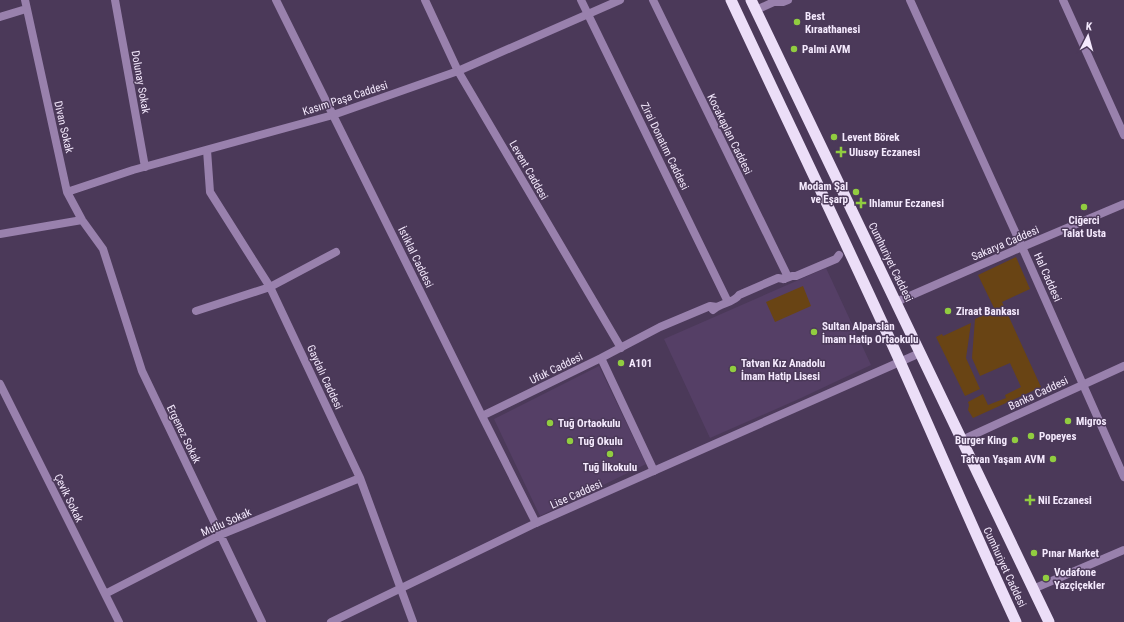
<svg xmlns="http://www.w3.org/2000/svg" width="1124" height="622" font-family="'Roboto Condensed',sans-serif">
<style>
.built{fill:#553f66}
.green{fill:#694414}
.lines{fill:none;stroke-linecap:round;stroke-linejoin:round}
.minor{stroke:#9981ad;stroke-width:8}
.tertiary{stroke:#9981ad;stroke-width:8}
.trunk{stroke:#ecdef8;stroke-width:11}
.poi-dot{fill:#91cd40;stroke:#4b3959;stroke-width:1.5}
.labels{text-anchor:middle;stroke-width:3;stroke-linejoin:round;paint-order:stroke}
.poi-label{font-size:11px;font-weight:bold;fill:#f4e9fd;stroke:#4b3959;text-anchor:start}
.street-label{font-size:11px;fill:#f4e9fd;stroke:#4b3959}
</style>
<rect width="100%" height="100%" fill="#4b3959"/>
<path class="built" d="M826,268L871,365L801,398L710,438L664,339Z
M599,366L646,464L540,516L494,419Z"/>
<path class="green" d="M1016,257L1030,289L1002,302L1041,387L973,418L968,410L969,405L968,402L983,394L988,405L1006,398L1005,395L1021,387L1010,363L980,376L972,358L975,319L995,310L978,275Z
M803,286L811,306L775,322L766,302Z
M971,323L966,358L980,389L965,396L936,337L942,334L943,336Z"/>
<g class="lines">
<path class="minor" d="M25,0L67,192L82,220L103,249L142,371L262,622
M115,0L145,167
M276,0L482,416L536,523
M425,0L458,71L621,348
M581,0L728,302
M653,0L788,277
M910,0L1022,247L1124,477
M0,17L26,9
M207,150L210,192L270,287L360,478L413,622
M67,192L133,170L333,115L458,71L620,0
M0,234L82,220
M784,279L792,276H796L836,259L839,255
M713,310C720,303 734,303 739,295L778,278L784,279
M196,311L270,287L336,252
M601,358L654,471
M0,384L119,622
M482,416L601,358L660,327L710,306L717,307
M1033,589L1124,550
M105,594L220,535L360,478"/>
<path class="tertiary" d="M1063,0L1124,135
M776,2H783L788,0
M756,10L778,0
M896,302L1022,247L1124,204
M962,440L1124,366
M331,622L536,523L920,353"/>
<path class="trunk" d="M731,0C786,118 843,236 897,355C937,444 975,534 1016,622
M751,0L1049,622"/>
</g>
<g class="poi-dot">
<circle cx="797" cy="22" r="4"/>
<circle cx="794" cy="49" r="4"/>
<circle cx="834" cy="137" r="4"/>
<path d="M839 146h4v4h4v4h-4v4h-4v-4h-4v-4h4z"/>
<circle cx="856" cy="192" r="4"/>
<path d="M859 197h4v4h4v4h-4v4h-4v-4h-4v-4h4z"/>
<circle cx="1084" cy="207" r="4"/>
<circle cx="948" cy="311" r="4"/>
<circle cx="814" cy="332" r="4"/>
<circle cx="621" cy="363" r="4"/>
<circle cx="733" cy="369" r="4"/>
<circle cx="1068" cy="421" r="4"/>
<circle cx="550" cy="423" r="4"/>
<circle cx="1031" cy="436" r="4"/>
<circle cx="1015" cy="440" r="4"/>
<circle cx="570" cy="441" r="4"/>
<circle cx="610" cy="454" r="4"/>
<circle cx="1053" cy="459" r="4"/>
<path d="M1028 494h4v4h4v4h-4v4h-4v-4h-4v-4h4z"/>
<circle cx="1034" cy="553" r="4"/>
<circle cx="1046" cy="578" r="4"/>
</g>
<g class="labels">
<g class="poi-label">
<text x="805" y="20">Best<tspan x="805" dy="13">Kıraathanesi</tspan></text>
<text x="802" y="53">Palmi AVM</text>
<text x="842" y="141">Levent Börek</text>
<text x="849" y="156">Ulusoy Eczanesi</text>
<text x="848" y="190" text-anchor="end">Modam Şal<tspan x="848" dy="13">ve Eşarp</tspan></text>
<text x="869" y="207">Ihlamur Eczanesi</text>
<text x="1084" y="224" text-anchor="middle">Ciğerci<tspan x="1084" dy="13">Talat Usta</tspan></text>
<text x="956" y="315">Ziraat Bankası</text>
<text x="822" y="330">Sultan Alparslan<tspan x="822" dy="13">İmam Hatip Ortaokulu</tspan></text>
<text x="629" y="367">A101</text>
<text x="741" y="367">Tatvan Kız Anadolu<tspan x="741" dy="13">İmam Hatip Lisesi</tspan></text>
<text x="1076" y="425">Migros</text>
<text x="558" y="427">Tuğ Ortaokulu</text>
<text x="1039" y="440">Popeyes</text>
<text x="1007" y="444" text-anchor="end">Burger King</text>
<text x="578" y="445">Tuğ Okulu</text>
<text x="1045" y="463" text-anchor="end">Tatvan Yaşam AVM</text>
<text x="610" y="471" text-anchor="middle">Tuğ İlkokulu</text>
<text x="1038" y="504">Nil Eczanesi</text>
<text x="1042" y="557">Pınar Market</text>
<text x="1054" y="576">Vodafone<tspan x="1054" dy="13">Yazçiçekler</tspan></text>
</g>
<g class="street-label">
<text transform="translate(141 82) rotate(80)" y="4">Dolunay Sokak</text>
<text transform="translate(345 98) rotate(-18)" y="4">Kasım Paşa Caddesi</text>
<text transform="translate(64 127) rotate(77)" y="4">Divan Sokak</text>
<text transform="translate(730 134) rotate(64)" y="4">Kocakaplan Caddesi</text>
<text transform="translate(665 146) rotate(64)" y="4">Zirai Donatım Caddesi</text>
<text transform="translate(529 170) rotate(60)" y="4">Levent Caddesi</text>
<text transform="translate(1005 243) rotate(-23)" y="4">Sakarya Caddesi</text>
<text transform="translate(416 257) rotate(64)" y="4">İstiklal Caddesi</text>
<text transform="translate(891 262) rotate(64)" y="4">Cumhuriyet Caddesi</text>
<text transform="translate(1048 277) rotate(66)" y="4">Hal Caddesi</text>
<text transform="translate(556 368) rotate(-26)" y="4">Ufuk Caddesi</text>
<text transform="translate(325 377) rotate(65)" y="4">Gaydalı Caddesi</text>
<text transform="translate(1038 393) rotate(-25)" y="4">Banka Caddesi</text>
<text transform="translate(184 434) rotate(64)" y="4">Ergenez Sokak</text>
<text transform="translate(576 494) rotate(-24)" y="4">Lise Caddesi</text>
<text transform="translate(69 498) rotate(64)" y="4">Çevik Sokak</text>
<text transform="translate(226 522) rotate(-24)" y="4">Mutlu Sokak</text>
<text transform="translate(1005 567) rotate(65)" y="4">Cumhuriyet Caddesi</text>
</g>
</g>
<g transform="translate(1088 36) rotate(6)" stroke="#4b3959" stroke-width="3" paint-order="stroke">
<path d="M0-3L7 15L0 10L-7 15Z" fill="#f4e9fd"/>
<text y="-6" font-size="11" font-weight="bold" text-anchor="middle" fill="#f4e9fd">K</text>
</g>
</svg>
